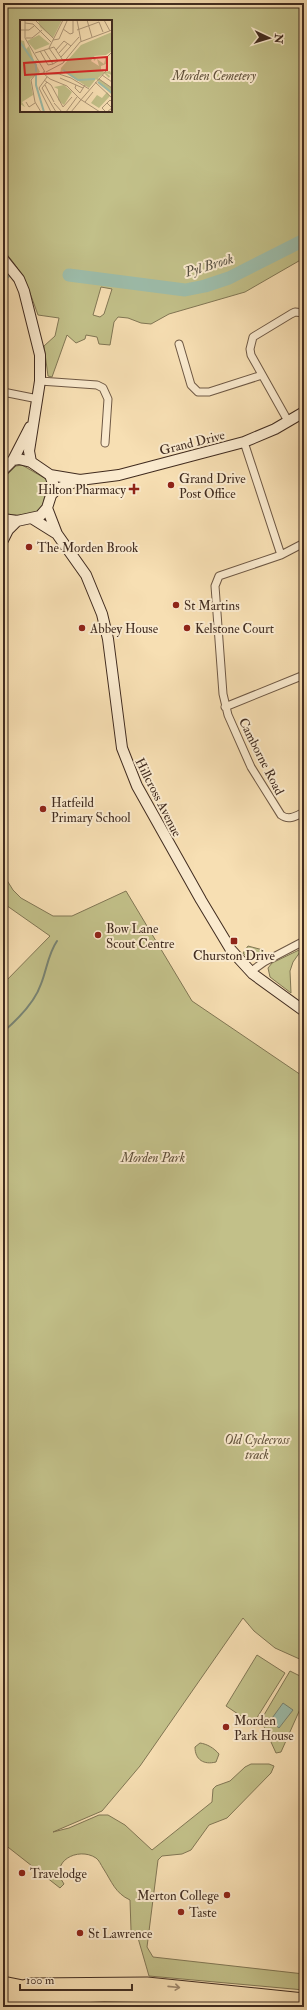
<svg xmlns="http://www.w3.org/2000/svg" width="307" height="2010" font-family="'IM FELL Double Pica',serif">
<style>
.green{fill:#c2c089;stroke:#817654;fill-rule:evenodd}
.water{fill:#9dbdab;stroke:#788373}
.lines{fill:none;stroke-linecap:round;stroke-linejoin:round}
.stream{stroke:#788373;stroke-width:2}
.river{stroke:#9dbdab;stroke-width:13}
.street-casing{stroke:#6e5844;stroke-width:9}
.secondary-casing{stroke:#402b1f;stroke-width:12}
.primary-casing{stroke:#402b1f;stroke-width:13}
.highway-casing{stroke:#402b1f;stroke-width:15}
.street{stroke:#faeace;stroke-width:7}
.secondary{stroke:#faeace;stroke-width:10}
.primary{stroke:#f7dfb3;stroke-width:11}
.highway{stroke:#f7dfb3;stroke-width:13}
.oneway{stroke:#9c8569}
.poi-dot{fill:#8f2418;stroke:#faeace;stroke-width:1.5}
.labels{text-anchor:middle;stroke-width:4;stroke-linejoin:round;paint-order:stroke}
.park-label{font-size:13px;font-style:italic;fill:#60503a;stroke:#faeace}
.street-label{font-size:13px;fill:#402b1f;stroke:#faeace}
.poi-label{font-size:13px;fill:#402b1f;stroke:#faeace;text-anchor:start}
.water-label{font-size:14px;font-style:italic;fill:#575042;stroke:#faeace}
.inset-river{fill:none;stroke:#9dbdab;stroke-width:2}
.inset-road{fill:none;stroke:#ae9778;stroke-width:1}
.view{fill:#d62828;fill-opacity:0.15;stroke:#d62828;stroke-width:2}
.inset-edge{fill:none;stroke:#402b1f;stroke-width:2}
</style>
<rect width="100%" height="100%" fill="#f7dfb3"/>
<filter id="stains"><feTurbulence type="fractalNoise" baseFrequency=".005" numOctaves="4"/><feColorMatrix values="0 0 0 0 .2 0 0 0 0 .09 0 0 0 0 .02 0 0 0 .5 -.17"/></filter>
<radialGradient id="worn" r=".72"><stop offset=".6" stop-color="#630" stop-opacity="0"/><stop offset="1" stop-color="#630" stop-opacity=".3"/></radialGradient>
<path class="green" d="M3,3H304V258L245,292L169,314L151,324L141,323L128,318L118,317L114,322L110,345L99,344L97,337L86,335L85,339L76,343L67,335L52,377L48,376L44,346L55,336L59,318L38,315C28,287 23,272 3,250ZM21,21H111V111H21ZM101,287L112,289L104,314L100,317L93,315Z
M22,465L46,479C48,485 47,489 45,495C44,499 43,507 40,510C35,516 10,516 3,514V479L16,466Z
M3,874L13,890L21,898L53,916H72L126,891L192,1001L304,1077V1661L275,1648L254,1631L243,1618L140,1766L102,1811L53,1832L69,1828L99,1815H108L125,1825L152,1850L212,1802L213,1789L216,1786L230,1781L245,1767L251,1764H269L274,1766L271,1773L227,1818L209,1825L191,1850L182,1854L162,1856L158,1860L147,1947L153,1957L304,1974V1990L149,1976L138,1938L131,1930L130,1900C115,1893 112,1882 103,1868C101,1865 99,1860 96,1858C78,1846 48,1862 64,1884L60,1888L4,1844L3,1845V984L50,936L3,903Z
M248,946L263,950V957C255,962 248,960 243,953Z
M299,950L300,952L293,962L290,971L291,993L270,977L268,968L272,963Z
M257,1655L285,1673L253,1724L226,1706Z
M290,1671L304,1678V1704L301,1707L281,1752L276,1753L261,1720Z
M200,1743C207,1744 214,1748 219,1754L216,1762C204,1765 195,1760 195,1747Z
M98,2002L109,2003V2005L107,2007H79L83,2004Z"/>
<path class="water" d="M283,1703L293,1710L279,1728L270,1721Z"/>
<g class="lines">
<path class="stream" d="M3,1032C17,1020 35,1002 41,984C47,969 48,954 57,941"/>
<path class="river" d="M3,271L6,272
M69,275L185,290L205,286L229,278L304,240"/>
<g class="street-casing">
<path id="street" d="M179,344L191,385L198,392H209L262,375
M40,381L97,385L103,388L108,399L105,443
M3,392L38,399
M288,421L251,355L250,349L253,337L291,314L295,312L304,313
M244,442L281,555
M304,543L281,555L219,576L215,586L223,694L228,715L251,767L281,815C289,821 296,816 304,812
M225,707L304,675
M250,972L264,962L304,941"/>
</g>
<g class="secondary-casing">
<path id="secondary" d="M3,259L19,279L24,291L40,355V381L29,451L31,462
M13,460L30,427
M3,470L13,460L19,459L31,462L50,475L54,486L47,508L40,516L17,521L3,519
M50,475L80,480
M52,494L57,489L80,480L119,475L244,442L275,429L304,412
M47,508L57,534L86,575L102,614L108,639L122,748L137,786L201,900L231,950L253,974L304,1011
M33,519L57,534
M3,540L8,530L17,521"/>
</g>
<g class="primary-casing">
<path id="primary" d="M23,1987L30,1992L50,1993L52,1999L53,2007"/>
</g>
<g class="highway-casing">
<path id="highway" d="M3,1983L23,1987L31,1985L147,1984L304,2000
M3,1995C37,2003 70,1995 104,1995C161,1995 218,1998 275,2007"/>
</g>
<use href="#street" class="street"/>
<use href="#secondary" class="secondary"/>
<use href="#primary" class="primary"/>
<use href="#highway" class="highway"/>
</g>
<defs><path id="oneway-shaft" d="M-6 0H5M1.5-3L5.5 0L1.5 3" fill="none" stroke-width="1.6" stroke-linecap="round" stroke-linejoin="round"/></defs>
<use class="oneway" href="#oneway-shaft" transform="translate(174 1987) rotate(6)"/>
<g class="poi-dot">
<circle cx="171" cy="485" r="4"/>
<path d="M132 483h4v4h4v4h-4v4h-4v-4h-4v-4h4z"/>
<circle cx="29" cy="547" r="4"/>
<circle cx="176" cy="605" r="4"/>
<circle cx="82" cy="628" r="4"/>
<circle cx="187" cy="628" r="4"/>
<circle cx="43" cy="809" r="4"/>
<circle cx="98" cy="935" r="4"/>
<rect x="230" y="937" width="8" height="8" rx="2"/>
<circle cx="226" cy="1727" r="4"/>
<circle cx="22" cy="1873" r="4"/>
<circle cx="227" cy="1895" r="4"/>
<circle cx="181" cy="1912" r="4"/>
<circle cx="80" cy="1933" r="4"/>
</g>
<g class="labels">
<g class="park-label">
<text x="214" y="80">Morden Cemetery</text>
<text x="153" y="1162">Morden Park</text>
<text x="257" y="1444">Old Cyclecross<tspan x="257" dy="15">track</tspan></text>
</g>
<g class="street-label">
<text transform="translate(192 442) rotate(-14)" y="5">Grand Drive</text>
<text transform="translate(262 756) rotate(63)" y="5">Camborne Road</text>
<text transform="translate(159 797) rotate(63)" y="5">Hillcross Avenue</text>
</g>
<g class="poi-label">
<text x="179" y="483">Grand Drive<tspan x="179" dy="15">Post Office</tspan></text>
<text x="126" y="494" text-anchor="end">Hilton Pharmacy</text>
<text x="37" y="552">The Morden Brook</text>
<text x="184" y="610">St Martins</text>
<text x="90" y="633">Abbey House</text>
<text x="195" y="633">Kelstone Court</text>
<text x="51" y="807">Hatfeild<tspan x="51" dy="15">Primary School</tspan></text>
<text x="106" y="933">Bow Lane<tspan x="106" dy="15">Scout Centre</tspan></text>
<text x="234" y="960" text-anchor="middle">Churston Drive</text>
<text x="234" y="1725">Morden<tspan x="234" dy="15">Park House</tspan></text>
<text x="30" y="1878">Travelodge</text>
<text x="219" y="1900" text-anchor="end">Merton College</text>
<text x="189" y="1917">Taste</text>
<text x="88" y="1938">St Lawrence</text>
</g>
<g class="water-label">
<text transform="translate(209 265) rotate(-17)" y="5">Pyl Brook</text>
</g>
</g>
<g transform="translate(20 20)">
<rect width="92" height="92" fill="#f7dfb3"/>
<path d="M18,0H42L33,18L20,7ZM92,12V31L86,35L74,36L76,39L74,41L73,37L71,41L79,46L77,39L84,44L86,36V44L81,46V50L84,52L90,51L92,55L86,53L90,56L89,58L84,53L78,58L92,68V75L76,59L69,68L43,51L40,54L41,48L61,25ZM19,15L30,24L15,30L7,21ZM0,20L4,21L6,29L9,26L14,41L19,39L15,42L20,52L10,59L13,75L2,82L5,87L0,84V65L4,64L0,65ZM44,65L52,72L44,85L38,80V69L34,67ZM87,72L90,76L79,88L71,83L77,75L82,78Z" fill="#c2c089"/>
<path class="inset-river" d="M0,22L16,45V52M43,50L58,60L75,59M16,54V65L24,92M78,62L92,73"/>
<path class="inset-road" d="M5,0V18L25,52M15,0L34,19M57,0L61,21M67,0L72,17M84,0L90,11M5,3L13,4L31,22M43,9L50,14L53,13V0M0,10H9L14,6M57,10L79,2L83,12M6,18H12L22,10M33,20L39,19L47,1M29,28L43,0M24,30L33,44M36,30L44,21L51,26M20,31L28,45L33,44L38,41L29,28M15,33L34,27L44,42M39,33L48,23M41,37L59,17M24,51V54L30,59L47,66L60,79L80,92M26,52L43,43L60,22L92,10M26,54H39L51,58L69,69M82,55L92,62M27,57L19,68L31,92M40,58L63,68M79,59L92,68M24,60L31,65L43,87L52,77M27,62L22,68L36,92M75,62L92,78M25,65L34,82M56,65L55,68L60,73L65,65M6,82L9,87L15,83M59,82L86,51L87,37L92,32M65,82L73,72M34,83L42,92M87,83L92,88L87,92M21,92L15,82L11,60L16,54L24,53M46,92L57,77M51,92L60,81M86,92L82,88L90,80L92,82"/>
<path class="view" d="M87,37V50L5,55L4,43Z"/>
<rect width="92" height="92" class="inset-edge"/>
</g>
<rect width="307" height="2010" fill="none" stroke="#f7dfb3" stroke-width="16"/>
<rect x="4" y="4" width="299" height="2002" fill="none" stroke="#402b1f" stroke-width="2"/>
<rect x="8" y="8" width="291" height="1994" fill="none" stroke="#402b1f"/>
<g transform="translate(269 38) rotate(94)" stroke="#faeace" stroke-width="3" paint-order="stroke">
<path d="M0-3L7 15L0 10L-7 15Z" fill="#402b1f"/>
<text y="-6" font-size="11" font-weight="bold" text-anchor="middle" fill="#402b1f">N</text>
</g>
<path d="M20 1984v6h112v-6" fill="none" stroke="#402b1f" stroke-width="2"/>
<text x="26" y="1984" font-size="12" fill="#402b1f" stroke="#faeace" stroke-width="3" paint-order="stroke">100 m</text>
<rect width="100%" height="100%" filter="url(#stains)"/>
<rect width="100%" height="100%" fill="url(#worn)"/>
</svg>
